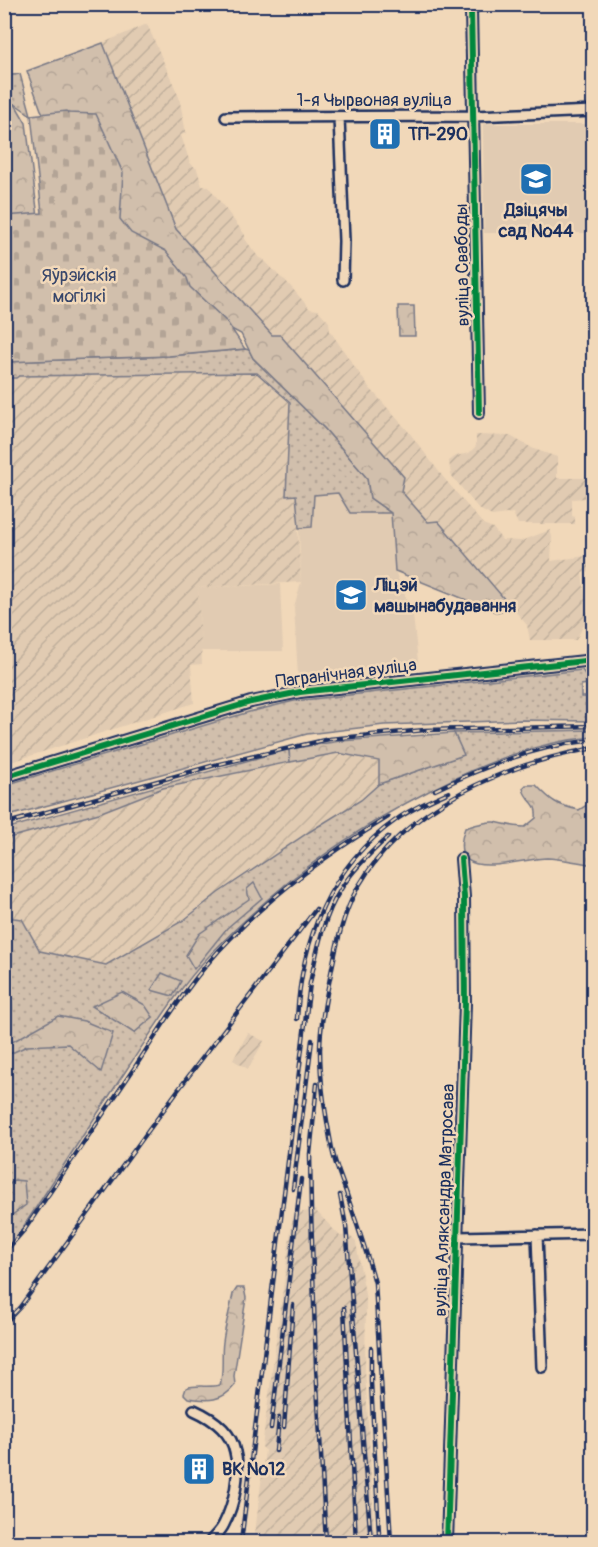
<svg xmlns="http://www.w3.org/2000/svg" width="598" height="1547" font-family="Pangolin,sans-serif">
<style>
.built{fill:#e1cbb2}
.industrial{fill:url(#industrial-furrows)}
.grass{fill:url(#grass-dots);stroke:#767785;stroke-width:1.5}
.forest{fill:url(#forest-crowns);stroke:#767785;stroke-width:1.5}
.cemetery{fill:url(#cemetery-stones);stroke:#767785;stroke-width:1.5}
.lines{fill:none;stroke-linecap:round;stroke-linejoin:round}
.minor-casing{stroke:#1b2f5e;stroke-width:14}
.minor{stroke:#f1d8b9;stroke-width:9}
.rail-casing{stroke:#1b2f5e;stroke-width:4.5}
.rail{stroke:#f1d8b9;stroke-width:2;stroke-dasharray:7;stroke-linecap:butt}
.cycleway-casing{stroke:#f1d8b9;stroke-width:10}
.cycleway{stroke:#00873e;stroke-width:6}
.labels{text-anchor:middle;stroke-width:5;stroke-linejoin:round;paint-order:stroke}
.street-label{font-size:18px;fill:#1b2f5e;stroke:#f1d8b9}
.poi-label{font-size:18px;font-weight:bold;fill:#1b2f5e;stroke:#f1d8b9;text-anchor:start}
.park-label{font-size:18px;fill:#36456a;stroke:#f1d8b9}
</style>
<defs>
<pattern id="industrial-furrows" width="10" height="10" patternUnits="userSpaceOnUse" patternTransform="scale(1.5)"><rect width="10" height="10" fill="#e1cbb2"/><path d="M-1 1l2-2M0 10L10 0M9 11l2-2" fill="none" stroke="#c0af9c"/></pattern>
<pattern id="grass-dots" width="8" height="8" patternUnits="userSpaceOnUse" patternTransform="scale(1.5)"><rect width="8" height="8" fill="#d1bfac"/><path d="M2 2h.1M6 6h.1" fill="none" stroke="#b3a496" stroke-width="1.8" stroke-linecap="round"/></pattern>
<pattern id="forest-crowns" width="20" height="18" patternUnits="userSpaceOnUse" patternTransform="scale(1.5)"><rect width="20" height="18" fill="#d1bfac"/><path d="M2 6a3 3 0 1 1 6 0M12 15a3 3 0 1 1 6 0" fill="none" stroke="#b3a496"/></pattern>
<pattern id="cemetery-stones" width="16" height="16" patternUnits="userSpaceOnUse" patternTransform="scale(1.5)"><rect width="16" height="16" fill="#d1bfac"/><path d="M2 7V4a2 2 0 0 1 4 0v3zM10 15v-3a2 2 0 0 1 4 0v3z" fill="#b3a496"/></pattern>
</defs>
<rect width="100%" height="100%" fill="#f1d8b9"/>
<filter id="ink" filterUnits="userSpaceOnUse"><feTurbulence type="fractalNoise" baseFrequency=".0167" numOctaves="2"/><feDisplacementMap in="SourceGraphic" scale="12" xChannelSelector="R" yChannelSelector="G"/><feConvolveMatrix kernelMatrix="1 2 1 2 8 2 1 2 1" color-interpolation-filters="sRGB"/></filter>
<g filter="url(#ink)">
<path class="built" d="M483,124H588L590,233H484Z
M338,493L350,513H391L395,571L413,615L418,662L298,677L294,607L301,582L299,528L312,527L313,495Z
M280,584L283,651H201L198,588Z"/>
<path class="industrial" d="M147,24L179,97L186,133L181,135L190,163L197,169L202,186L209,187L245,235V239L259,258L264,260L280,277L285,280L310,309L318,310L329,322L330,331L368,386L408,431L443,477L483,524L493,528L502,540L521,541L550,530L552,537L551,561L593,555V571L582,573L588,617L576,640H530L527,625L438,521L428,522L401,491L280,335H273L176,229L103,43Z
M257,373L290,402L287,496L296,495L301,582L198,588L202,664L191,665L194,703L5,764L4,378H16L19,376Z
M476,435L510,436L534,449L557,457V478H586V498L572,499V516L575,517V524H518L513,513L492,516L479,509L451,475L449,461L456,456L469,453L476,446Z
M338,753L379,761V784L361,800L309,832L218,893L184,920L106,965L40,951L22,919L5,917V839L99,813L163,788Z
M248,1033L264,1041L248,1069L233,1060Z
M315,1210L340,1236L349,1235L356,1242L366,1300L365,1370L375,1542H254L265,1450L262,1447L293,1214Z"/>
<path class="grass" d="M20,74L31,115L15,104L8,105L5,125V76Z
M245,349L249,350L253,358L325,429L367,478L370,498L391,513H350L338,493L314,495L312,527L299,528L296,495L286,496L290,402L257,373L19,376L16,378H5L4,362L169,356Z
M582,670L587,677L588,684L581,685V697H593V721L521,720L384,725L307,734L5,817V785L249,712L294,701Z
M593,730V737C535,742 482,764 431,790C346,833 275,886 210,955C178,989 153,1030 127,1069C91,1123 55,1178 20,1232L5,1249L4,1013L12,1010L9,978L5,977V917L22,919L40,951L106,965L184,920L218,893L309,832L361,800L379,784L463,755L454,733Z
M289,749L290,762L163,788L99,813L5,839V829Z"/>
<path class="forest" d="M103,43L176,229L272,335H280L404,477L401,491L428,522L438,521L512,608L496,612L395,571L391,513L370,498L367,478L325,429L253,358L241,334L222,324L206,347L41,110L27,71Z
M15,104L26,123L39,225L5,337V126L8,106Z
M398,306H414L415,336H399Z
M454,733L464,755L379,784V761L338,753L290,762L289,749L340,741Z
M526,785H536C552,802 557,805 579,810L593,801V865C578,862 563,859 547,858C520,858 444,887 465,828C475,825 485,821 495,822C505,824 514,827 525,827L536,818C538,800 525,802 523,788Z
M254,883L262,898L227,928L194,969L186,955L199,934L249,899L247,889Z
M162,973L181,981L173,996L151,990Z
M122,992L145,1005L153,1017L134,1033L92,1006Z
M58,1016L84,1021L113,1033L101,1072L68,1044L27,1046L5,1056V1046Z
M14,1180L24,1181L26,1205L5,1220V1189Z
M237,1288H244L246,1298L234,1376L235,1385C222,1402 208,1401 188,1398L184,1394L186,1388C197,1384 208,1388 220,1385C224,1372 221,1356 223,1342C225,1326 230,1310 233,1294Z"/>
<path class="cemetery" d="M67,111L68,113L96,114L123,173L120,219L131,233L166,251L187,278L190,287L227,322L245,349L169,356L5,362V216L42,213L31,115Z"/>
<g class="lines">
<g class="minor-casing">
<path id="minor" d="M226,117L474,116L594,111
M339,117L344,241L343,280
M479,413L471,9L480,4
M4,777L251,702L300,692L594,660
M537,1235L542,1367
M458,1237L594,1234
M194,1410C212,1418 231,1431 235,1452C241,1473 234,1505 224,1524C221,1531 214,1537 210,1542
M447,1542L465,1003L464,897L461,859"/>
</g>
<use href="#minor" class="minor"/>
<g class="rail-casing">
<path id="rail" d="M435,790C483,767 533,747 586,741
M4,824L215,765L329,739L425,730L594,726
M297,1019C301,940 330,866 396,820C412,808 431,800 449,792
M317,1084L310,1154L311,1210L316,1367L326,1542
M293,1189L312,1040
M340,1195L346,1226L371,1542
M4,1253L25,1229C62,1175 98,1121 135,1067C164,1023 193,976 230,939C277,890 331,852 388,817
M344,1308L356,1542
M4,1324L20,1307L178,1090L316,909
M371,1348V1382L379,1534
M284,1427L293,1305
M271,1428L301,1179
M276,1451L279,1418
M241,1542L310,983C317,951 323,917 341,889C353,869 371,852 388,837
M391,1542L375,1283C367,1252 356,1222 346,1192C341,1178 335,1164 332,1149C326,1117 320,1083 320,1050C320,1026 325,1001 330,978C336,948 342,915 358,887C405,806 505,764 594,748"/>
</g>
<use href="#rail" class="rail"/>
<g class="cycleway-casing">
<path id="cycleway" d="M479,413L471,9L480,4
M4,777L251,702L300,692L594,660
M447,1542L465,1003L464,897L461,859"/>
</g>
<use href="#cycleway" class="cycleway"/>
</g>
</g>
<defs>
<g id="building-square" transform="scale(1.725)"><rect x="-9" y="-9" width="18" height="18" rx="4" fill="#1f6fb2" stroke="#f1d8b9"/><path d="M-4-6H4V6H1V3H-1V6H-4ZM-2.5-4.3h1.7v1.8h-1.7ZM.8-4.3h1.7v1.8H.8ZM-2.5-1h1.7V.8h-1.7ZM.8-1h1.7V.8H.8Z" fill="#fff"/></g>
<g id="school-square" transform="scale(1.725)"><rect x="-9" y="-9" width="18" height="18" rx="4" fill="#1f6fb2" stroke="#f1d8b9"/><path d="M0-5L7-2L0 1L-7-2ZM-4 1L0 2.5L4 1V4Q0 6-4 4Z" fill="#fff"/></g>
<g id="university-square" transform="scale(1.725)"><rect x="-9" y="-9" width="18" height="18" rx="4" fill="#1f6fb2" stroke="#f1d8b9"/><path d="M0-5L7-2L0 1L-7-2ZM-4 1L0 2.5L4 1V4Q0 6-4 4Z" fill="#fff"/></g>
</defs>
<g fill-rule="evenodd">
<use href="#building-square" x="385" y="134"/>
<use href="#school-square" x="536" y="179"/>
<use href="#university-square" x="351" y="595"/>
<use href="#building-square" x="199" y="1469"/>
</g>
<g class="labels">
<g class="street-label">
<text x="374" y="106">1-я Чырвоная вуліца</text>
<text transform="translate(462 265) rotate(-91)" y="6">вуліца Свабоды</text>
<text transform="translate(346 673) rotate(-7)" y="6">Пагранічная вуліца</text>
<text transform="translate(444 1200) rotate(-88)" y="6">вуліца Аляксандра Матросава</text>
</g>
<g class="poi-label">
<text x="408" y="140">ТП-290</text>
<text x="536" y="216" text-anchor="middle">Дзіцячы<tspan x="536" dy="21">сад №44</tspan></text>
<text x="374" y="591">Ліцэй<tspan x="374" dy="21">машынабудавання</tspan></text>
<text x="222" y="1475">ВК №12</text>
</g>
<g class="park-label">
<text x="79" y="281">Яўрэйскія<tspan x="79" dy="21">могілкі</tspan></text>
</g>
</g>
<rect width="598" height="1547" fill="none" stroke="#f1d8b9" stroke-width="24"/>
<rect x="12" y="12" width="574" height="1523" fill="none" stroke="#1b2f5e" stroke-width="2" filter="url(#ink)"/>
</svg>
